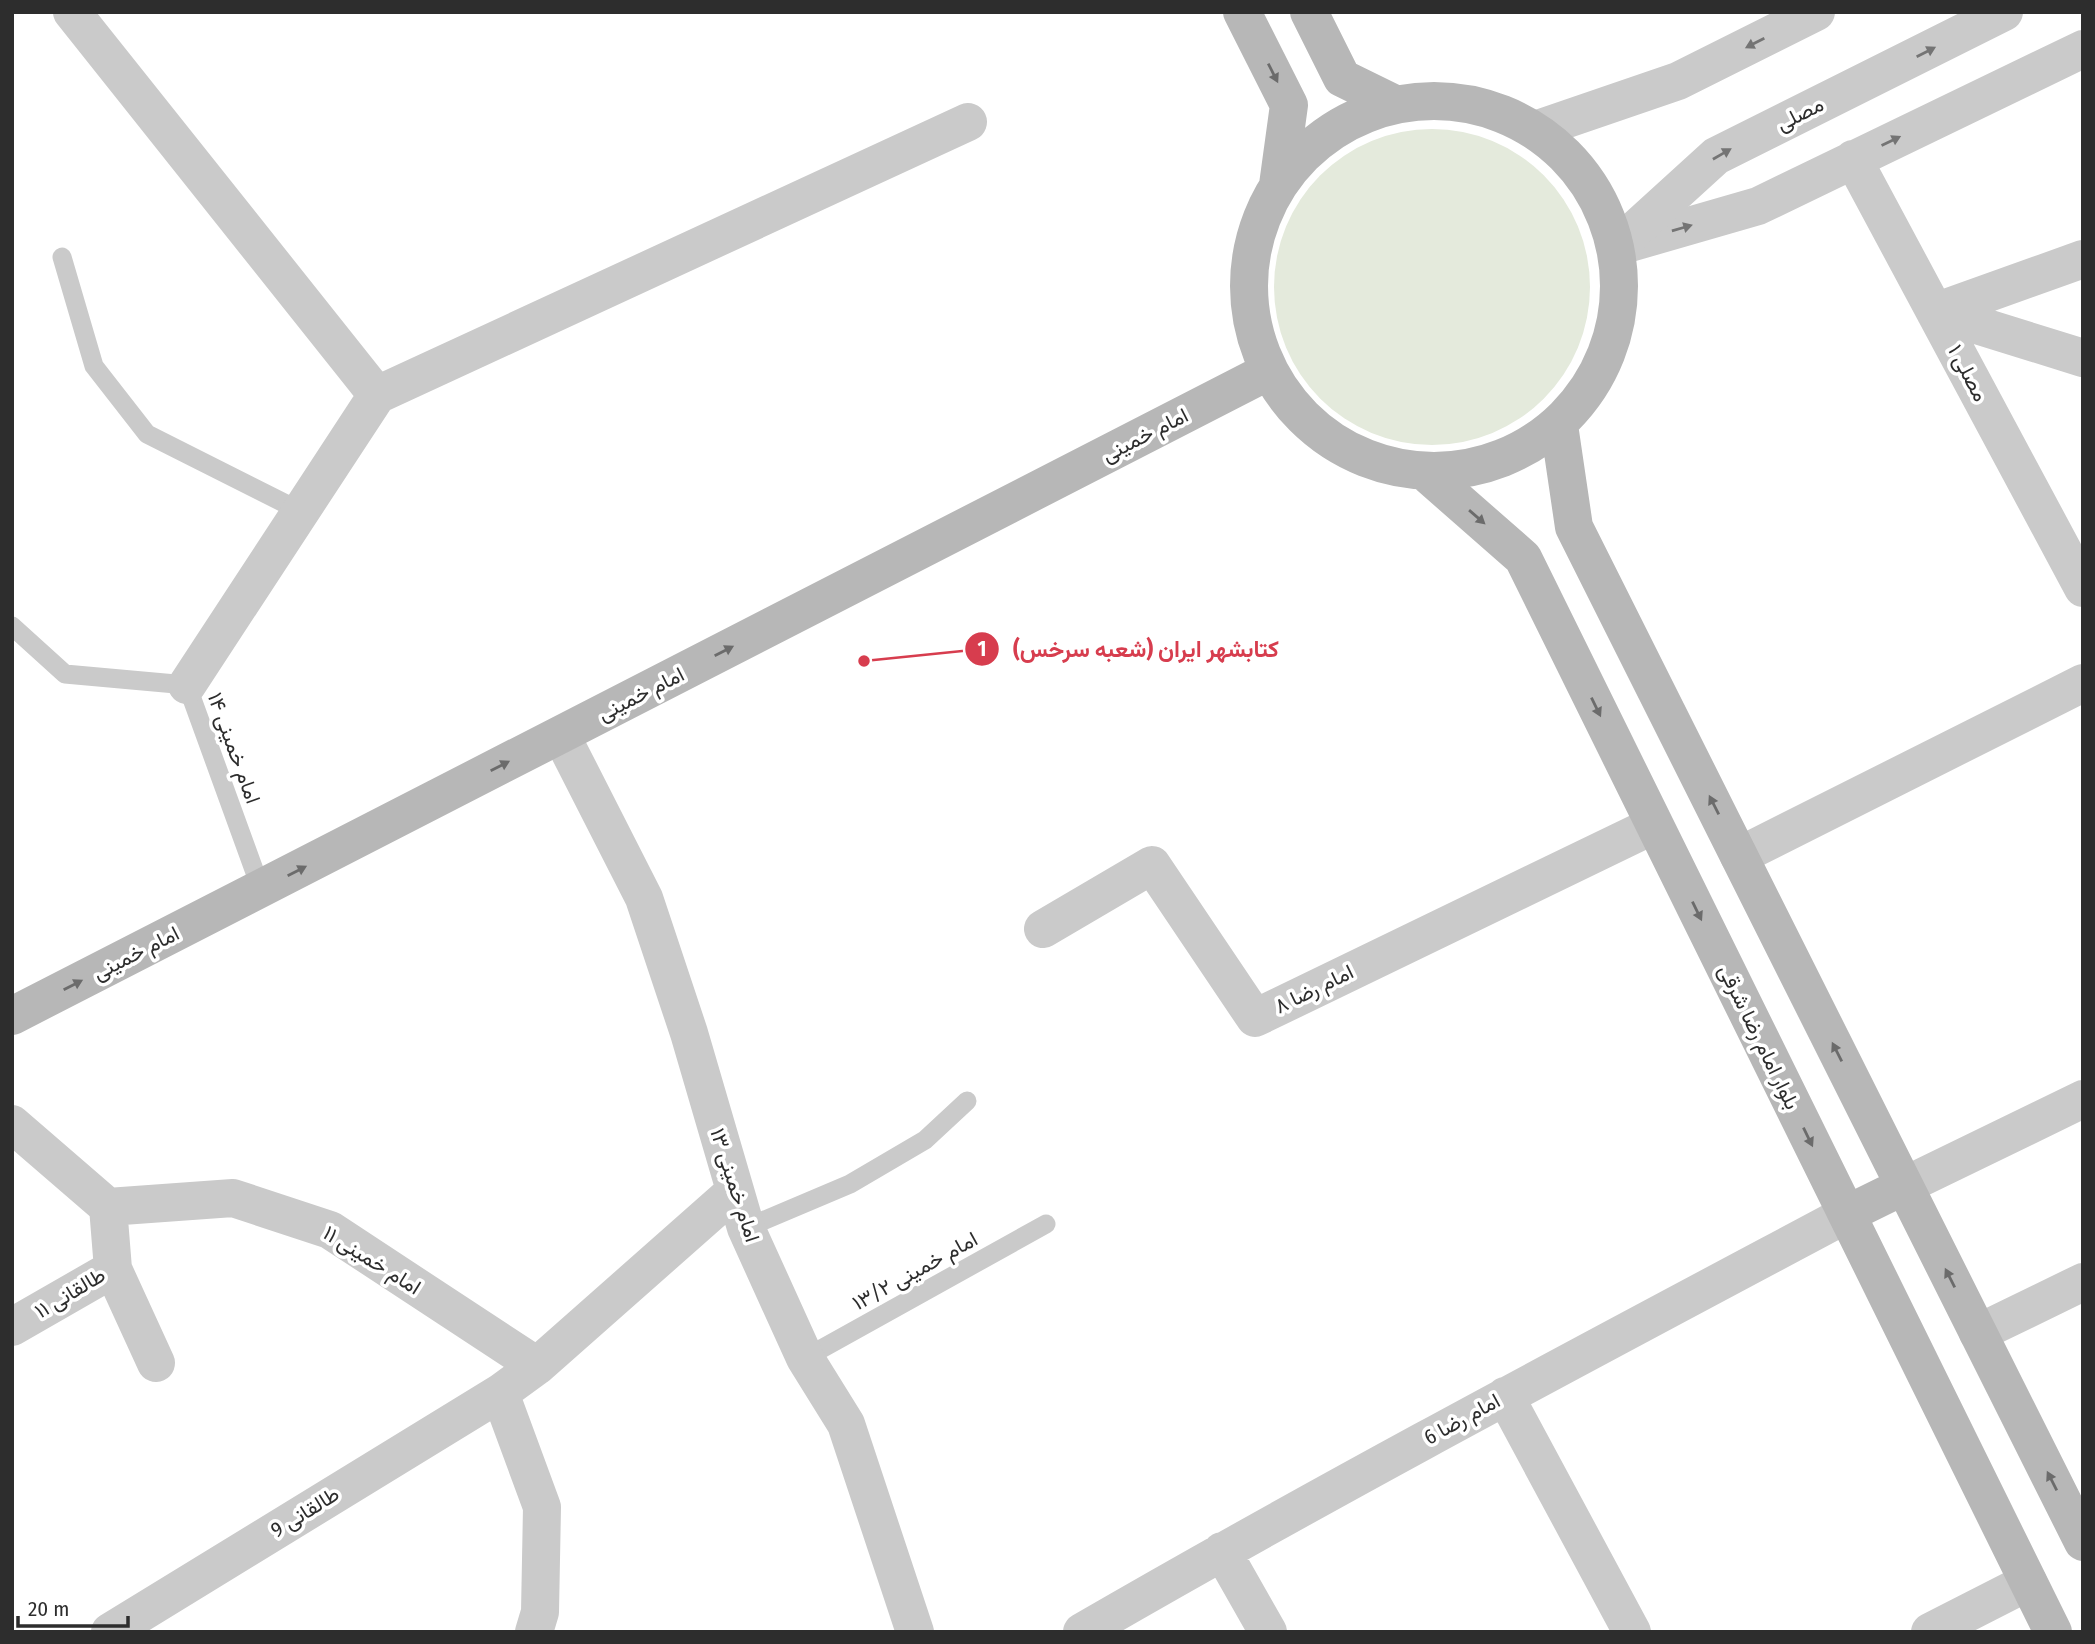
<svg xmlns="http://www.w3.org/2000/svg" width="2095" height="1644" font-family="'Fira Sans Condensed',Vazirmatn,sans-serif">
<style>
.green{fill:#e4eadc}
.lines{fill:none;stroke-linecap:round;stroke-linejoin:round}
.service{stroke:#cacaca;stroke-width:19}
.minor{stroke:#cacaca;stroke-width:38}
.tertiary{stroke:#cacaca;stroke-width:38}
.secondary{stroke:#b7b7b7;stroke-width:38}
.oneway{fill:#747474}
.oneway2{fill:#6b6b6b}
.labels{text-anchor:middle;stroke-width:7;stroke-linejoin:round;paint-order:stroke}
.street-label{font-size:21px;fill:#2d2d2d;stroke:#fff}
.leader{fill:none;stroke:#d73d4e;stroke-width:2.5}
.callout-dot{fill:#d73d4e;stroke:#fff;stroke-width:2.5}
.mark-label{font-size:21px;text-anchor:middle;font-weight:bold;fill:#fff}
.callout-label{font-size:23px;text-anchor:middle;font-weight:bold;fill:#d73d4e;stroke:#fff;stroke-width:7;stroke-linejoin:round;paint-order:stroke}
</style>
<rect width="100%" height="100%" fill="#fff"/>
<path class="green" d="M1274 287a158 158 0 1 1 316 0a158 158 0 1 1-316 0Z"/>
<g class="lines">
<path class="service" d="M62,257L94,366L147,434L300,511
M12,626L65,674L187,685L261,889
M746,1228L850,1184L925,1140L967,1101
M805,1358L1046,1224"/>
<path class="minor" d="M72,12L377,395L968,122
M1853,159L2083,588
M1616,247L1758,206L2083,49
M1935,312L2083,259
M1935,312L2083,358
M187,685L377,395
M561,735L644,898L689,1033L746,1228L805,1358L846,1424L915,1632
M1739,856L2083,683
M1043,929L1152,865L1255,1018L1654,825
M12,1124L108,1207L233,1198L330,1230L537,1366
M1904,1186L2083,1099
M113,1269L156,1363
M12,1327L113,1269L108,1207
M1978,1333L2083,1282
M500,1393L542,1507L540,1612L534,1632
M1505,1396L1632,1632
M1222,1551L1268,1632
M110,1632L500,1393L537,1366L735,1191
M1082,1632C1334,1486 1590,1351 1847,1214
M1930,1632L2028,1582"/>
<path class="tertiary" d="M1535,130L1678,81L1816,12
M1616,247L1716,156L2004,12"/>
<path class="secondary" d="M1242,12L1289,105L1278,185
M1309,12L1342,78L1395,104
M1249 286a185 185 0 1 1 370 0a185 185 0 1 1-370 0Z
M1559,425L1574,527L2083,1542
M1425,472L1523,558L2053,1632
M12,1016L1269,371
M1847,1214L1904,1186"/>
</g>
<defs><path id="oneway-solid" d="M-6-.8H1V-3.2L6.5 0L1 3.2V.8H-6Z" transform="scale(1.75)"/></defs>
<g class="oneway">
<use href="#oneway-solid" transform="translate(1755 43) rotate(153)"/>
<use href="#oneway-solid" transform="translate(1926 52) rotate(-27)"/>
<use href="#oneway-solid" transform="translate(1891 141) rotate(-26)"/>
<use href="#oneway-solid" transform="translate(1722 154) rotate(-30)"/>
<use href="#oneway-solid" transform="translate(1682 228) rotate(-16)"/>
</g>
<g class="oneway2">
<use href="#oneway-solid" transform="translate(1273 73) rotate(63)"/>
<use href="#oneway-solid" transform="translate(1477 517) rotate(41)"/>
<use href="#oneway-solid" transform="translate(724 651) rotate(-27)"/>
<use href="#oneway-solid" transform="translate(1596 707) rotate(64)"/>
<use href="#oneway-solid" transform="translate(500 766) rotate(-27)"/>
<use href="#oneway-solid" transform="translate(1714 805) rotate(-117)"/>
<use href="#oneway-solid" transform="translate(297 871) rotate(-27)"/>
<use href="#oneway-solid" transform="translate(1697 911) rotate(64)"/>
<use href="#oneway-solid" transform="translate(73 985) rotate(-27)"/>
<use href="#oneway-solid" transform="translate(1837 1052) rotate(-117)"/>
<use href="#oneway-solid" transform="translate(1808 1137) rotate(64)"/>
<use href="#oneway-solid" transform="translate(1950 1278) rotate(-117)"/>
<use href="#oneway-solid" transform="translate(2052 1481) rotate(-117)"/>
</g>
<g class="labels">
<g class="street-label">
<text transform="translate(1800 114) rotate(-27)" y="7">مصلی</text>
<text transform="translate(1968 373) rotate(62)" y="7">مصلی ۱</text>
<text transform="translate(1145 435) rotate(-27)" y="7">امام خمینی</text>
<text transform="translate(641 694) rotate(-27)" y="7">امام خمینی</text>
<text transform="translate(234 748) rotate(70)" y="7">امام خمینی ۱۴</text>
<text transform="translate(136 953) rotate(-27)" y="7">امام خمینی</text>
<text transform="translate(1314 989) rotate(-26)" y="7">امام رضا ۸</text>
<text transform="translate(1759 1037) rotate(64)" y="7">بلوار امام رضا شرقی</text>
<text transform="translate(735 1185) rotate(72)" y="7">امام خمینی ۱۳</text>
<text transform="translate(372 1260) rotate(32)" y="7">امام خمینی ۱۱</text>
<text transform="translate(915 1271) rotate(-29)" y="7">امام خمینی ۱۳/۲</text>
<text transform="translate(70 1293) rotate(-31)" y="7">طالقانی ۱۱</text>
<text transform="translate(1462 1419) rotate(-29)" y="7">امام رضا 6</text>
<text transform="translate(305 1512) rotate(-32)" y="7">طالقانی 9</text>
</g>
</g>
<path class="leader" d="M864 661L982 649"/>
<g class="callout-dot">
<circle cx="864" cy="661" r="7"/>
<circle cx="982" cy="649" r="18"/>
</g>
<g class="mark-label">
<text x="982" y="656">1</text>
</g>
<g class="callout-label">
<text x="1146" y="657">کتابشهر ایران (شعبه سرخس)</text>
</g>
<rect width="2095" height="1644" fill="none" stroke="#2d2d2d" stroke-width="28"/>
<path d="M18 1616v10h110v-10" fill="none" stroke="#2d2d2d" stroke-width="3.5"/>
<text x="28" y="1616" font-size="21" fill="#2d2d2d" stroke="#ffffff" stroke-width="5" paint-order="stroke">20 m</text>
</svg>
